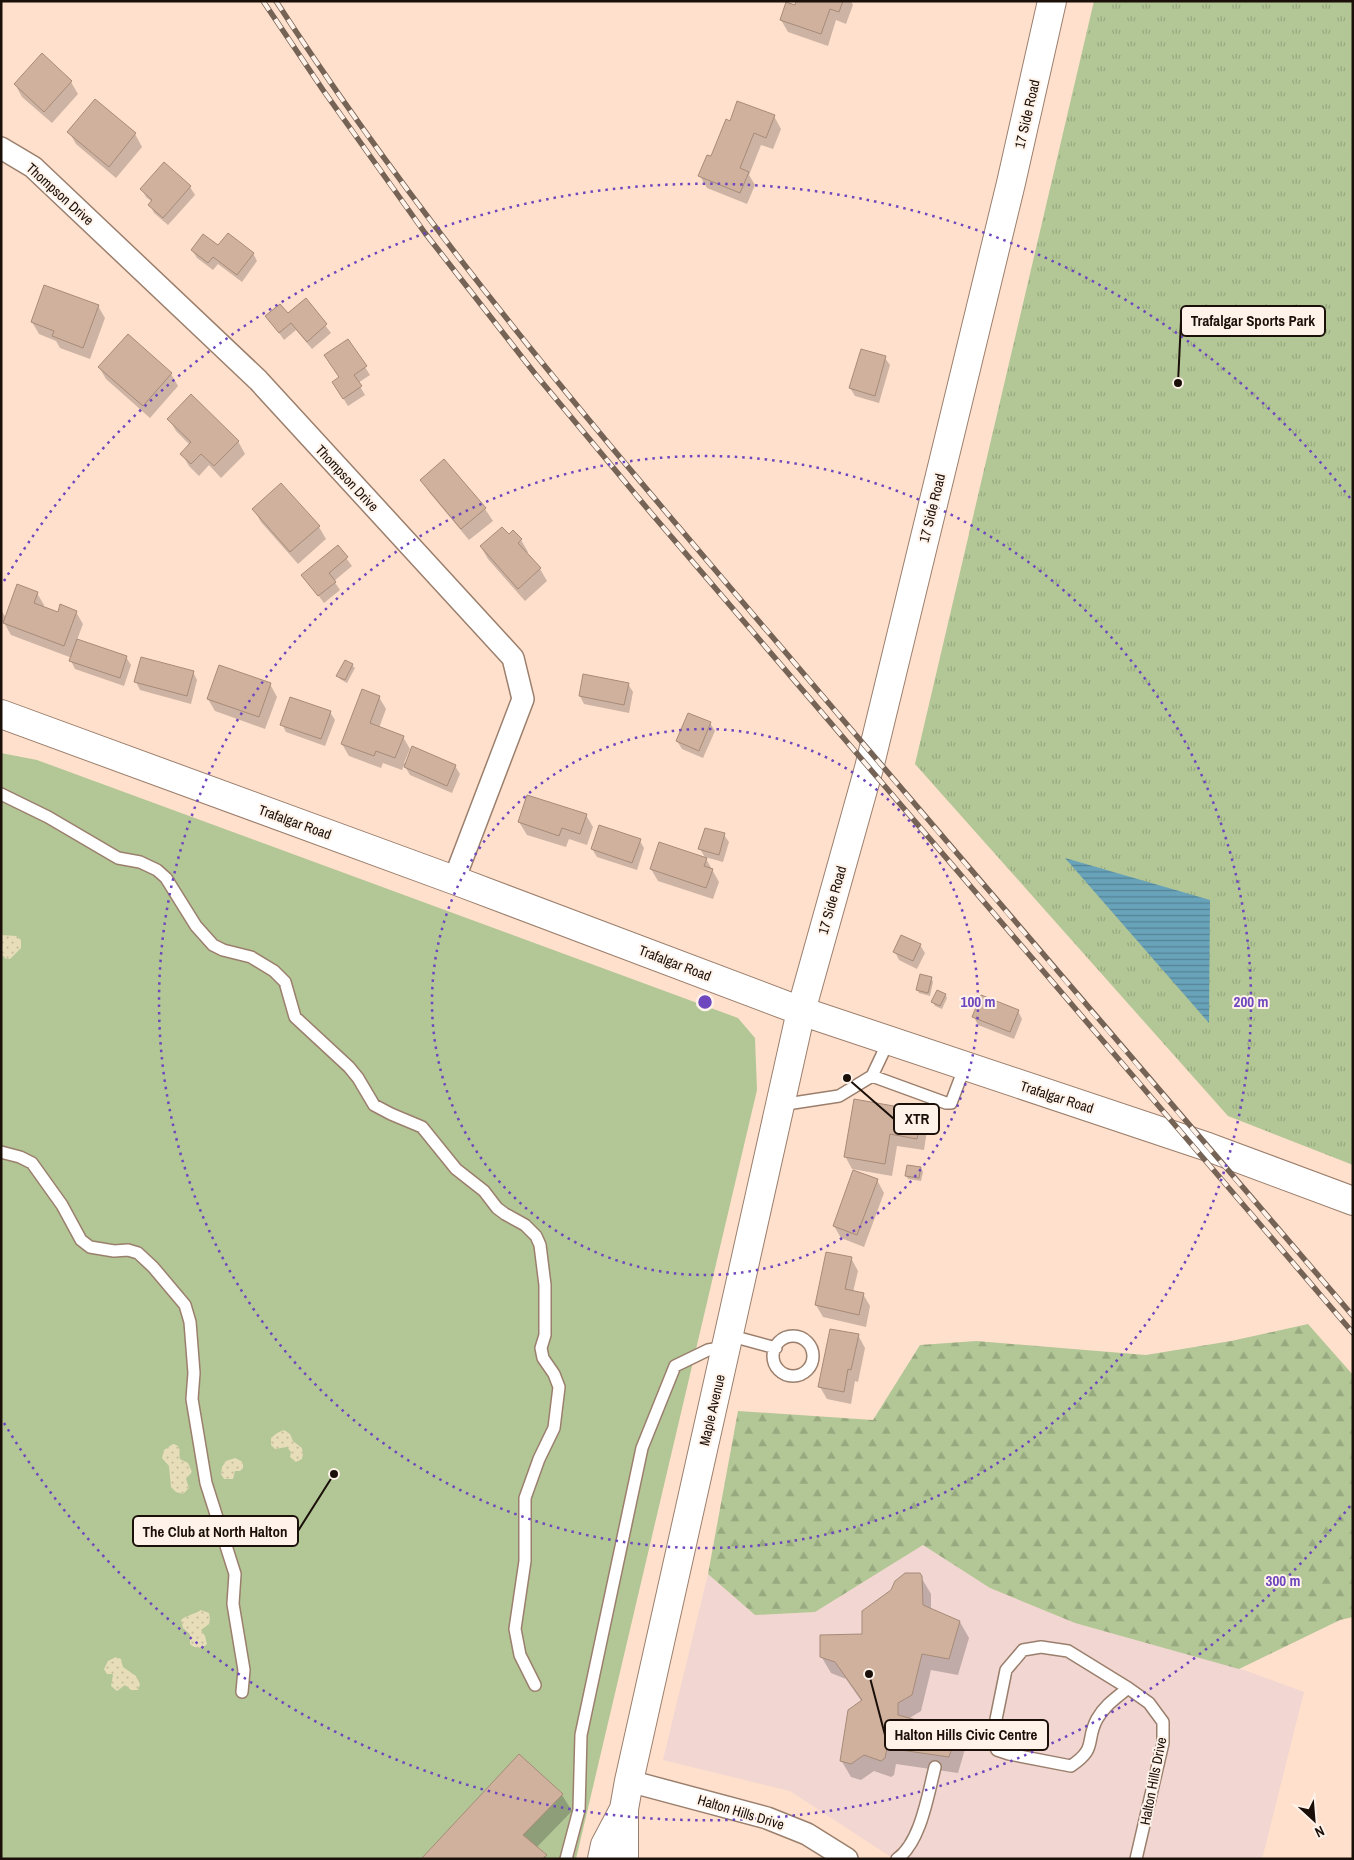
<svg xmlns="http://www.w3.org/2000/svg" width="1354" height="1860" font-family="'Archivo Narrow',sans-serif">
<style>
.commercial{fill:#f1d6d2}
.green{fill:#b2c696}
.forest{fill:url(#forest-firs)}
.sand{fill:url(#sand-dots)}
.park{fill:url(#park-tufts)}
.water{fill:url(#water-rules)}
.shadow{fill:#0003}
.building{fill:#cfb19e;stroke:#a78b78}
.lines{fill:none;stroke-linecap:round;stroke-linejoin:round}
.service-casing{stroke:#9b7f6d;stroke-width:14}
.minor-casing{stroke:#9b7f6d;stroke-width:24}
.tertiary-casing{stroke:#9b7f6d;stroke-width:30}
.secondary-casing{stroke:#9b7f6d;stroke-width:30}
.service{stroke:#fff;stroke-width:11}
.minor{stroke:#fff;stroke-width:21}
.tertiary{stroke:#fff;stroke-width:28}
.secondary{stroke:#fff;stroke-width:28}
.rail-casing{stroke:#756356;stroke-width:5.5}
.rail{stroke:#fef2e9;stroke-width:4;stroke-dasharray:11;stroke-linecap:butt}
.ring{fill:none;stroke:#6e46be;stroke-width:2.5;stroke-dasharray:2.5 5}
.labels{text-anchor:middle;stroke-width:4;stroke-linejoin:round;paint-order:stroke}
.street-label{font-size:14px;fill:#1b1009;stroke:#fef2e9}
.centre{fill:#6e46be;stroke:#fef2e9;stroke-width:2.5}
.ring-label{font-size:15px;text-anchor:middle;font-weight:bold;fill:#6e46be;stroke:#fef2e9;stroke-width:4;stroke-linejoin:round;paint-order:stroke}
.leader{fill:none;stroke:#1b1009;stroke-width:2}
.callout-dot{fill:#1b1009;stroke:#fef2e9;stroke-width:2}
.callout{fill:#fef2e9;stroke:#1b1009;stroke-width:2}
.callout-label{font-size:15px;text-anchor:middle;font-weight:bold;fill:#1b1009}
</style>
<defs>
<pattern id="forest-firs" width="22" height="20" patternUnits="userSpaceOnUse" patternTransform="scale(1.25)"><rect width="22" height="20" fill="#b2c696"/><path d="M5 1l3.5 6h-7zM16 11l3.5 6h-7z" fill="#98a980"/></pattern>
<pattern id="sand-dots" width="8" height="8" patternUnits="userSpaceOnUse" patternTransform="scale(1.25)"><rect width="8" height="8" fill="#e7deb9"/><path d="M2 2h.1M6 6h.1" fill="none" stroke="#c6bd9e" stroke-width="1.8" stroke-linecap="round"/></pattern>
<pattern id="park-tufts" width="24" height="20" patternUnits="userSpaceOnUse" patternTransform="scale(1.25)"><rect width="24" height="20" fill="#b2c696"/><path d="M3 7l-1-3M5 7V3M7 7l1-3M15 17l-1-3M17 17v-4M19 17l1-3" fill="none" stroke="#98a980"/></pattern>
<pattern id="water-rules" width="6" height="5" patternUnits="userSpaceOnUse" patternTransform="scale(1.25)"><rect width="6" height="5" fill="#68a3ba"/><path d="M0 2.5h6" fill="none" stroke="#558395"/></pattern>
</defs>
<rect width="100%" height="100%" fill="#ffe0cc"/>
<path class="commercial" d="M923,1545L990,1588L1075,1623L1241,1669L1304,1692L1262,1859H894L790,1791L663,1760L708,1574L755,1615L815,1612Z"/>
<path class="green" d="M1,753L37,760L738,1018L755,1038L757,1090L576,1859H1Z"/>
<path class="forest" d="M1308,1324L1353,1375V1617L1340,1620L1239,1669L1075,1623L990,1588L923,1545L815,1612L755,1615L708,1574L738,1411L873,1420L920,1345L976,1341L1146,1355L1231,1341Z"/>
<path class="sand" d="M1,935L16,936L21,940V948L10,959H6L1,954Z
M284,1430L290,1434L293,1441L302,1448L303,1454L302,1459L296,1462L290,1457L291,1452L287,1447L275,1449L271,1445V1438L277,1433Z
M173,1444C183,1446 178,1452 180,1459L188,1463L192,1472L186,1479L189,1488L183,1494L176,1492L171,1487L169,1466L162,1458L164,1450Z
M235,1458L243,1462V1468L240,1471H235L233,1479H224L221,1474L222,1467L226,1461Z
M201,1610L209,1613L210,1619L209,1624L201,1630L205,1636L207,1644C202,1649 195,1649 190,1644V1634L183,1628L181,1620C185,1616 195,1614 201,1610Z
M116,1657L121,1659L123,1667L136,1676L140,1684L138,1690H131L125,1685L117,1691L111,1686L113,1675L112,1674H107L104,1669L108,1661Z"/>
<path class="park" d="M1094,1H1353V1165L1228,1116L915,764Z"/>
<path class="water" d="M1065,858L1210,900L1209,1023Z"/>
<path class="shadow" d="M797,1H851L853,5L846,24L836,20L828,46L788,32L781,20L796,6Z
M71,82L78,94L52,123L22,97L15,84Z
M95,101L135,134L142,147L116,178L76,144L69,132Z
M774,116L781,129L773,149L761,145L749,175L755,185L747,204L707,188L700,176L730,123Z
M190,187L195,195L168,225L154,213L150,205L152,202L146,197L142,189Z
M219,247L253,253L257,261L242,282L218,264L213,270L197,258L192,250Z
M306,300L331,333L312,349L296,330L284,340L267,316L288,315Z
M98,306L105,318L90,359L60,348L56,341L39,334L32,322Z
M348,340L370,375L358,383L365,395L348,406L338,390Z
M885,358L890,365L879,403L855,396L850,388Z
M99,367L171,374L178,386L150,418L106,379Z
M169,419L238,441L245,454L221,478L209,465L199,476L189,466L182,454L190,445L176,431Z
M444,461L485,509L493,521L469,540L429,492L422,480Z
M254,510L319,527L326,539L298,564L261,522Z
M509,536L521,540L528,552L526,554L540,569L547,581L525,601L488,559L481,547Z
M338,547L352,566L334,581L340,590L324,603L303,575Z
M37,593L44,605L43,608L58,613L76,612L83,624L77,640L126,657L131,665L124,686L75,669L71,661L72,658L11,635L3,621L1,627V610L6,618Z
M352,665L355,668L347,683L340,679L338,676Z
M193,672L197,680L191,704L140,690L136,682Z
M270,684L277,697L265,729L215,711L208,699Z
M628,684L633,692L629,713L584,704L580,696Z
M379,697L386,709L379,728L403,737L410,749L404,763L455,766L460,774L452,793L410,775L404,765L402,770L383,763L381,768L349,756L342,744Z
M330,712L335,720L325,746L286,732L282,724Z
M710,723L715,731L703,758L682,749L677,741Z
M586,815L593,827L587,845L569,839L566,847L527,835L519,822Z
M724,835L729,842L723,862L705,857L719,882L713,899L658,881L651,869L706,859L700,849Z
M640,841L644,848L637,870L597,857L592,849Z
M920,945L925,953L917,969L899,960L895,952Z
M931,978L933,982L930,996L919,993L917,989Z
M945,994L947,998L942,1009L935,1006L933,1002Z
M1018,1011L1022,1019L1014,1039L978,1025L974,1017Z
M921,1112L928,1124L924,1150L897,1146L892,1176L852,1169L845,1156Z
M921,1168L923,1172L921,1181L908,1179L906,1175Z
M877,1180L884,1193L864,1247L841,1238L834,1226Z
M851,1258L858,1271L853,1292L863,1294L870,1306L866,1327L823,1317L816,1305Z
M858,1335L865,1348L858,1382L855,1381L851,1404L827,1399L820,1387Z
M921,1577L931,1594V1610L960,1622L969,1638L958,1675L931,1670L921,1711L908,1719L956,1733L965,1749L958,1773L896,1764L894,1775L891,1777L874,1771L861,1780L851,1777L841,1760L862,1702L846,1679L831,1673L821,1656L864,1636Z
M562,1795L572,1811L536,1848L548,1859H422Z"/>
<path class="building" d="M796,1H843L839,12L830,9L821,34L780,20L786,2L795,5Z
M42,53L72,81L44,112L14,84Z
M95,99L136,133L109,167L67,132Z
M737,101L775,115L766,138L754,133L740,168L749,172L740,193L698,176L707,155L711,156L726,119L730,121Z
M164,162L191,186L163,218L148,205L152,200L140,189Z
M228,233L254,253L237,275L213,257L208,263L191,250L203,234L218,245Z
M44,285L99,305L83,348L52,336L54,331L31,322Z
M306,298L327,324L307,342L291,323L279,333L265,316L280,304L288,313Z
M128,334L172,373L143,406L98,367Z
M348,339L367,366L354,375L362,386L343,399L332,382L339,377L324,355Z
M861,349L886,356L875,396L849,388Z
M191,394L239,441L214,466L201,454L191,464L180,454L191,442L167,419Z
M444,459L486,508L461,529L420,480Z
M281,483L320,526L290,552L252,509Z
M502,527L509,534L513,530L522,539L518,543L541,568L518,589L480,546Z
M338,545L348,557L329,573L336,582L318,596L301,575Z
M17,584L38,592L34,603L58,612L60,604L77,611L64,646L3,623Z
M77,639L127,656L120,678L69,661Z
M141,657L194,671L187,696L134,682Z
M345,660L353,664L345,680L336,676Z
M219,665L271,683L259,717L207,699Z
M583,674L629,683L624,705L579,696Z
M362,689L380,696L370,723L404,736L395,758L376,751L374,756L341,744Z
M290,697L331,711L321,739L280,725Z
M688,713L711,722L699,751L676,741Z
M412,746L456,765L447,786L404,767Z
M527,795L587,814L580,834L562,828L559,836L518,822Z
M599,825L641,839L632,863L591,849Z
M705,828L725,833L719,855L698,849Z
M659,842L707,858L704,866L713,869L706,888L650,869Z
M901,935L921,944L913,961L893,952Z
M920,974L932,977L928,993L916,990Z
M937,990L946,994L940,1006L931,1002Z
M981,995L1019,1010L1010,1032L972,1017Z
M854,1099L922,1111L917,1139L890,1134L885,1164L844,1157Z
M907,1165L921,1167L919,1178L905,1176Z
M853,1170L878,1179L857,1235L833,1226Z
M826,1252L852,1257L845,1289L864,1293L859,1315L815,1305Z
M830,1329L859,1334L851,1370L848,1369L844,1392L818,1387Z
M905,1573H920L922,1576L923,1605L960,1621L949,1659L922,1654L912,1695L898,1703V1715L957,1731L949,1757L887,1748L885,1758L881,1761L864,1755L851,1764L840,1761L848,1710L862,1700L835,1662L820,1657V1635L862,1634V1611L891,1590L895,1581Z
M519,1754L563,1794L523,1835L547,1855L542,1859H421Z"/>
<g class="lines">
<g class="service-casing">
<path id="service" d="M1,794L48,817L118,858L140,862L157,870L166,878L196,926L213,945L223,950L251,957L274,971L285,982L295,1017L349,1067L358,1078L374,1105L391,1114L422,1127L456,1169L484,1191L497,1208L505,1214L525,1225L536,1236L540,1245L545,1285V1335L541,1348L543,1358L554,1374L559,1387L554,1428L539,1459L525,1498V1561L515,1629L520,1655L535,1685
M872,1076L946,1103H951L965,1066
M780,1105L839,1096L872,1076L889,1040
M1,1152L20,1157L32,1163L62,1205L81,1240L90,1247L114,1251L128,1250L138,1253L153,1267L185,1305L190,1322L194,1373L192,1399L206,1483L235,1574L233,1604L244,1670L242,1692
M728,1335L776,1348
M773 1356a20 20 0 1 1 40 0a20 20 0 1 1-40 0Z
M1128,1688C1116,1698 1105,1705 1097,1719C1085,1741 1098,1748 1071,1766L1009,1754L997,1750L992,1739L1006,1670L1023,1650L1041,1647L1068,1651L1128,1688L1149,1703L1163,1722V1743L1136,1859
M566,1859L579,1810L581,1735L642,1448L675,1366L708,1350L726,1347
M897,1859C921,1842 928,1794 935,1767"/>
</g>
<g class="minor-casing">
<path id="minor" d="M1,148L33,167L258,380L513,658L523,699L454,880
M629,1781L767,1818L807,1834L847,1859"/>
</g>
<g class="tertiary-casing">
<path id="tertiary" d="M801,1011L869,768L1011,183L1052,1"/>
</g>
<g class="secondary-casing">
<path id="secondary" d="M1,714L454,880L801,1011L1208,1147L1353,1201
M602,1859L605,1845L623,1811
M624,1859V1809L629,1781L801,1011"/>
</g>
<use href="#service" class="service"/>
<use href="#minor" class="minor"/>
<use href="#tertiary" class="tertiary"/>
<use href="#secondary" class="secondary"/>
<g class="rail-casing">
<path id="rail" d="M263,1L323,90L425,233L536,375L651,513L1353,1333
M276,1C428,236 611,448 792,660C978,879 1165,1097 1353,1316"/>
</g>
<use href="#rail" class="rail"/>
</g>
<g class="ring">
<circle cx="705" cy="1002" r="273"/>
<circle cx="705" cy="1002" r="546"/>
<path d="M1350 1506A818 818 0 0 1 4 1423M4 581A818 818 0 0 1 1350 498"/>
</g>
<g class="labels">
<g class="street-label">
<text transform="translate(1027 114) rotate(-77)" y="5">17 Side Road</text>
<text transform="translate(60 194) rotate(42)" y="5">Thompson Drive</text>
<text transform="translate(347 478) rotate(47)" y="5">Thompson Drive</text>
<text transform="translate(932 508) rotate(-76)" y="5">17 Side Road</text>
<text transform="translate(295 822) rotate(20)" y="5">Trafalgar Road</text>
<text transform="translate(832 900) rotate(-74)" y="5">17 Side Road</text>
<text transform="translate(675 963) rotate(21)" y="5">Trafalgar Road</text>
<text transform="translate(1057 1097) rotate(18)" y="5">Trafalgar Road</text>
<text transform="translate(712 1410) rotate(-77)" y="5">Maple Avenue</text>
<text transform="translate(1153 1781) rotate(-79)" y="5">Halton Hills Drive</text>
<text transform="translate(741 1812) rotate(17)" y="5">Halton Hills Drive</text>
</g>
</g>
<circle cx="705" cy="1002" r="8" class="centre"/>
<g class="ring-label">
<text x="978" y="1007">100 m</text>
<text x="1251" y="1007">200 m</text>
<text x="1283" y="1586">300 m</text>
</g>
<path class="leader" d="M1178 383L1181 321M847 1078L894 1119M334 1474L298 1531M869 1674L885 1735"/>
<g class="callout-dot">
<circle cx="1178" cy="383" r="5"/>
<circle cx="847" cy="1078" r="5"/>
<circle cx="334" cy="1474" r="5"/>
<circle cx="869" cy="1674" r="5"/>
</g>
<g class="callout">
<rect x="1181" y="306" width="144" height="30" rx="5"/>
<rect x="894" y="1104" width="45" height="30" rx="5"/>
<rect x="133" y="1516" width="165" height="30" rx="5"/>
<rect x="885" y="1720" width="163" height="30" rx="5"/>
</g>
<g class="callout-label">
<text x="1253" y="326">Trafalgar Sports Park</text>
<text x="917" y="1124">XTR</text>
<text x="215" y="1537">The Club at North Halton</text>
<text x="966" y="1740">Halton Hills Civic Centre</text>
</g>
<rect width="1354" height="1860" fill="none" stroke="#1b1009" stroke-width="5"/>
<g transform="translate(1314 1820) rotate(154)" stroke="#fef2e9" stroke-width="4" paint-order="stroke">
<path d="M0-4L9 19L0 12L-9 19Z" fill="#1b1009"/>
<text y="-8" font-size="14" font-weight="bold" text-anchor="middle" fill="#1b1009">N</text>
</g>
</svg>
